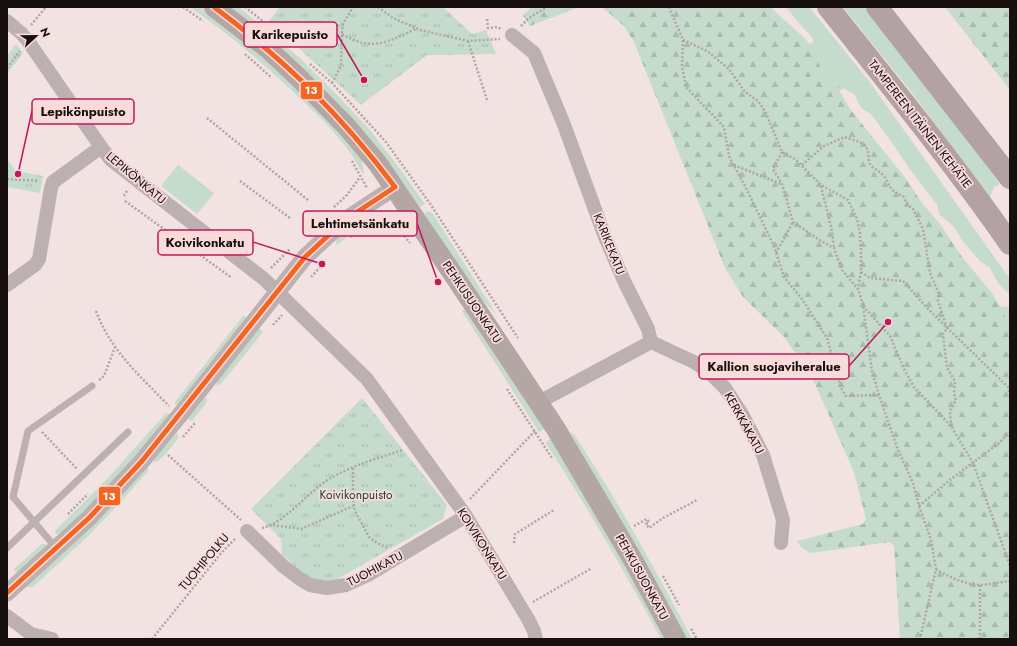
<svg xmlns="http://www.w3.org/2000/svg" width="1017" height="646" font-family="Jost,sans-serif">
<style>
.grass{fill:#c5dccc}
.forest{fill:url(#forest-firs)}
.park{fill:url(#park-tufts)}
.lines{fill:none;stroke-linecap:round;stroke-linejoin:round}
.path{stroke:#b1a4a5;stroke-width:2.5;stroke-dasharray:2 2;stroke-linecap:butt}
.service{stroke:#bdb0b0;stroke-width:7}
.minor{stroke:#bdb0b0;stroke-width:14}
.tertiary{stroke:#bdb0b0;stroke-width:17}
.secondary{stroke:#b5a6a6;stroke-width:20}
.motorway{stroke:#b4a1a3;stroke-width:22}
.bus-1-casing{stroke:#f9dbdc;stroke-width:8}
.bus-1{stroke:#f26522;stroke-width:5}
.labels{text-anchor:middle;stroke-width:3.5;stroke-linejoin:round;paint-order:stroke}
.street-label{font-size:12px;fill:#180f0f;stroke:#f9dbdc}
.park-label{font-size:12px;fill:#1d4231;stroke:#f9dbdc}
.leader{fill:none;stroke:#c2185b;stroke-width:1.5}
.callout-dot{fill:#c2185b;stroke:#f9dbdc;stroke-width:1.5}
.callout{fill:#f9dbdc;stroke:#c2185b;stroke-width:1.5}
.callout-label{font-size:13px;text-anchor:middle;font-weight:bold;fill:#180f0f}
.line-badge{stroke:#f9dbdc;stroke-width:1.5}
.badge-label{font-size:11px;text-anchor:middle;font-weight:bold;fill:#fff}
</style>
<defs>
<pattern id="forest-firs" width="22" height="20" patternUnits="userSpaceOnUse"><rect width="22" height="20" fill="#c5dccc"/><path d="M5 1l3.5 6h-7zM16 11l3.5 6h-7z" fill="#a8bcae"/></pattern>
<pattern id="park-tufts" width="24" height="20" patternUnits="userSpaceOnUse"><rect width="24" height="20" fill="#c5dccc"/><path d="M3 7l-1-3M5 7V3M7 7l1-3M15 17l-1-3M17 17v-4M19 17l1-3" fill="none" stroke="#a8bcae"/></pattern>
</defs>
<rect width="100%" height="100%" fill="#f2e2e2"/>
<path class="grass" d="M190,7H201L217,17L239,35L316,104L362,160L364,174L362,173C349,146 328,125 307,105C270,69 232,36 190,7Z
M228,7H239L250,16L301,59L337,95L370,130L400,169L425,204L420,207L405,186Z
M786,7H809L869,81L1010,279V295L998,283L990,268L980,261L964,243L954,227L940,215L937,205L932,198L926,191L922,185L909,168L888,137L871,114L861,108L854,94L829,80L825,76L809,44L813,42V40L811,36L803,28Z
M843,7H864C911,65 956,124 1000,184L994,187L990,197L909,89Z
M178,165L214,193L197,214L161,186Z
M428,211L433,214L497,315L478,296L425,215V213Z
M379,215L377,220L355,231L337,245L335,239L348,229L370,217L375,220L376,219L375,216Z
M1000,306L1004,307L1010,306V327Z
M464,309L544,429L539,432L462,311Z
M244,315L247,318L177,405L175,404V402Z
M259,328L263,332L221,384L217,386L216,382Z
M205,398L207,399L206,403L193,420L190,421L188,419Z
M166,413L170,414L145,447L95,500L61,533L56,534L55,531L108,478Z
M177,433L179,437C174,443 162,462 154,462V459Z
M573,433C617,499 655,569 692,639H685L571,434Z
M549,439L552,441L668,639H661C625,572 587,507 546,443Z
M147,468L149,470L117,506L86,538L33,587H28L27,585Z
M42,544H45L47,546L17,573L14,569Z"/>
<path class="forest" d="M531,7H579L530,26L523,16Z
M602,7H771C782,20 797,29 808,42C815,51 819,66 825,76L829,80L844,89L840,90V92L850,109L907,180L922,203L940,224L962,257L992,293L1000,306L1010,327V639H900L894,546L890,542L810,553L801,547L797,541L863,524L866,519L854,472L811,375L784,337L743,297L725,268L634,42L624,26Z
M945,7H1010V90Z"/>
<path class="park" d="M280,7H443L472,34L486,30L496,54L427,55L361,105L269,21Z
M16,44L23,53L7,74V56Z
M7,159L16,171L43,176L40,193L7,187Z
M362,398L447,505L443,519L332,582L308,579L282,554L281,539L251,509Z"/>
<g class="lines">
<path class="path" d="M183,7L203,21
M245,7L270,27
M378,7L393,18L420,30L468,41L500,39
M669,7L683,40L682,67L686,87L724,127L729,156L747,190L774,246L784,277L802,299L827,338L841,388L846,396L879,395
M487,19L488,28L497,27L501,29
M31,25L46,7
M521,26L529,18L547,7
M342,34C372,52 387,42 416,29
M683,40L707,51L729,69L745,92L758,101L765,111L782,152L795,159L821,185L848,200L857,219L860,233L861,251V272L858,289L863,305L872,371L879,395L898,450L913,483L919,506L931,540L936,569L920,639
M468,41L487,100
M245,54L272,78
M310,64L332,83L386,142L431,205L518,338
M7,68L20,51
M332,83L341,66L342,32L343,24L353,7
M207,118L308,200
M782,152L773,169L782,184L793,222L821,241L834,248L842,270L858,289
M352,161L367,188
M734,165L781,184
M802,165L824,146L845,137C851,140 861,141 865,146C870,151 867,157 870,164C872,168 878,170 882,174C892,185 885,188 903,196L908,205L913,209L923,229L930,273L939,294L938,301L947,328L943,334L947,368L955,381L954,394L956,400L950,411L951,426
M7,179L39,181
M240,181L290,218
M821,186L832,231L834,247
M124,196L128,189
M125,201L232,278
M334,207L347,195L360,177
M384,211L410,243
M350,237L374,224L390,220
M776,253L793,222
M271,268L290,249
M861,272L870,278L903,281L929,310L1008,387L1010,395
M311,277L324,263
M863,306L890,336L905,371L914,387L951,426L973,463L1010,566
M96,311C110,350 141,377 169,406
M273,325L282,315
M99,380L104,376L115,347
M507,389L552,458
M42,432L77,469
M183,437L195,423
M168,455L241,520
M353,468V500L355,511L369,537L377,543L388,548
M470,499L535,431
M919,506L951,479L998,444L1010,432
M68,514L88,494
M273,525L301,529L353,506
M634,526L647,519L649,522L646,524L649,528L663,518L697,500
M262,528C285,523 308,492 329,479C351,466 378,458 403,450
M514,543L515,534L554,510
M936,569C948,577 967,585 981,585C991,584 1001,582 1010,581
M663,576L679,605
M533,602L592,568
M691,629L697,639
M152,639L222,552L236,538
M980,639V585"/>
<path class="service" d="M7,548L128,432
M56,548L13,497L28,431L92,386"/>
<path class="minor" d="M7,21L21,33L28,41L101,147L111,160L264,279L367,379L466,516L528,619L534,631L536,639
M512,35L534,53L563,122L605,237L625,283L648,329L651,342L539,402
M7,285L35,265L39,259L51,188L53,182L101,147
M651,342L694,362L710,373L725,388L742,414L763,455L783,520L781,543
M247,531L283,566L300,579L310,585L327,588L346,585L368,575L466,516
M7,616L31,634L52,639"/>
<path class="tertiary" d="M7,593L90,517L142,461L184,410L305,257L345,220L395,187"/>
<path class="secondary" d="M214,7L267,48L298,77L347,127L378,164L453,274L556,429L633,560L676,639"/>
<path class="motorway" d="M828,7C890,85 953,162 1010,244
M877,7L1010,178"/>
<g class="bus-1-casing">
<path id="bus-1" d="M214,7C285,60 342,116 395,187
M7,593L90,517L142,461L305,257L345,220L395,187"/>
</g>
<use href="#bus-1" class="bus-1"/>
</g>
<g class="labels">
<g class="street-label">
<text transform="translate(920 124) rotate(52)" y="4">TAMPEREEN ITÄINEN KEHÄTIE</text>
<text transform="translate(136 178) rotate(40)" y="4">LEPIKÖNKATU</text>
<text transform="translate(609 244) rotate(68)" y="4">KARIKEKATU</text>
<text transform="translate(472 302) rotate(56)" y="4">PEHKUSUONKATU</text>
<text transform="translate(744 423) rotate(61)" y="4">KERKKÄKATU</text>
<text transform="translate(482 544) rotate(58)" y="4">KOIVIKONKATU</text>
<text transform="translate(204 562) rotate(-50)" y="4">TUOHIPOLKU</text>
<text transform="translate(375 569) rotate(-28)" y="4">TUOHIKATU</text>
<text transform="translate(642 577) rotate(61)" y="4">PEHKUSUONKATU</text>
</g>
<g class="park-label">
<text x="356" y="499">Koivikonpuisto</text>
</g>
</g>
<path class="leader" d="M364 80L337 34M18 174L32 111M438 282L417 223M322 264L253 242M888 322L849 366"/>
<g class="callout-dot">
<circle cx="364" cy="80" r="4"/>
<circle cx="18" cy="174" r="4"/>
<circle cx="438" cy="282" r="4"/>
<circle cx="322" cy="264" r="4"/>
<circle cx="888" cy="322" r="4"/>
</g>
<g class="callout">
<rect x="244" y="22" width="93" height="25" rx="4"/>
<rect x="32" y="99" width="102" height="25" rx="4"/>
<rect x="303" y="211" width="114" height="25" rx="4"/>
<rect x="158" y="230" width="95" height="25" rx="4"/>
<rect x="699" y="354" width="150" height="25" rx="4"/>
</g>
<g class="callout-label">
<text x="290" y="39">Karikepuisto</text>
<text x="83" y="116">Lepikönpuisto</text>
<text x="360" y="228">Lehtimetsänkatu</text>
<text x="205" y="247">Koivikonkatu</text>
<text x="774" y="371">Kallion suojaviheralue</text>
</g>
<g class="line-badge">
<rect x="300" y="81" width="23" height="19" rx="4" fill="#f26522"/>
<rect x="98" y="486" width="23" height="20" rx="4" fill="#f26522"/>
</g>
<g class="badge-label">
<text x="311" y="94">13</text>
<text x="109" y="500">13</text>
</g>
<rect width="1017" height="646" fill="none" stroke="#180f0f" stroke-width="16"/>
<g transform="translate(36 36) rotate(68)" stroke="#f9dbdc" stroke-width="3" paint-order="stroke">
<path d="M0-3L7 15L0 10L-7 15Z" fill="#180f0f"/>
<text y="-6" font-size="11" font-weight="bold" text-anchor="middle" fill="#180f0f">N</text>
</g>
</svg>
